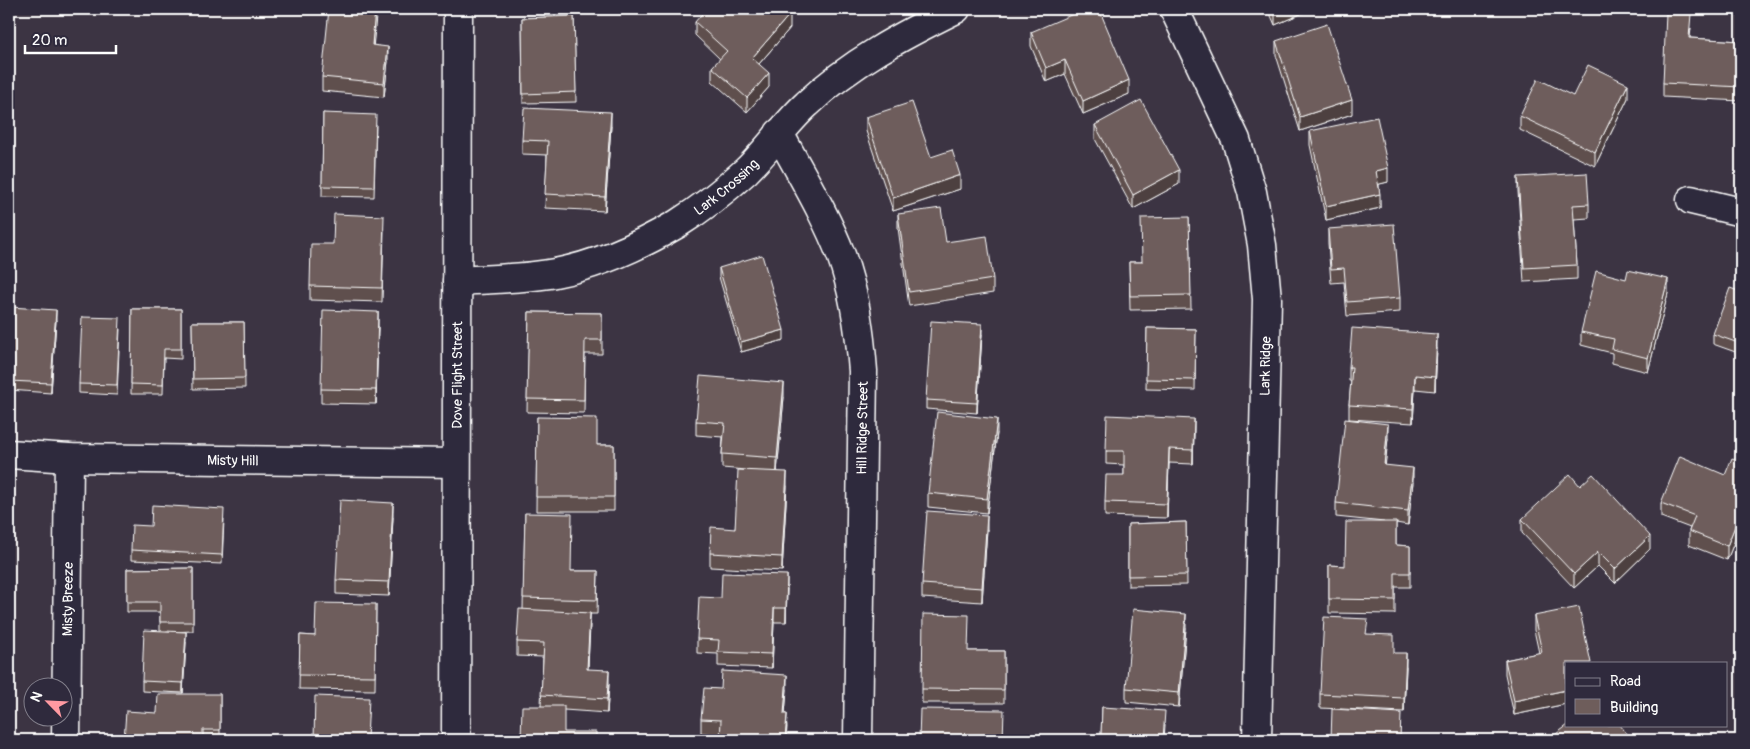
<svg xmlns="http://www.w3.org/2000/svg" width="1750" height="749" font-family="Pangolin,sans-serif">
<style>
.lines{fill:none;stroke-linecap:round;stroke-linejoin:round}
.minor-casing{stroke:#fff;stroke-width:31}
.minor{stroke:#2f2a3d;stroke-width:28}
.wall{fill:#5f504e;stroke:#fff}
.shaded-wall{fill:#4d4140;stroke:#fff}
.building{fill:#6e5d5b;stroke:#fff}
.labels{text-anchor:middle;stroke-width:4;stroke-linejoin:round;paint-order:stroke}
.street-label{font-size:14px;fill:#fff;stroke:#2f2a3d}
</style>
<rect width="100%" height="100%" fill="#3c3443"/>
<filter id="ink" filterUnits="userSpaceOnUse"><feTurbulence type="fractalNoise" baseFrequency=".02" numOctaves="2"/><feDisplacementMap in="SourceGraphic" scale="10" xChannelSelector="R" yChannelSelector="G"/><feConvolveMatrix kernelMatrix="1 2 1 2 8 2 1 2 1" color-interpolation-filters="sRGB"/></filter>
<g filter="url(#ink)">
<g class="lines">
<g class="minor-casing">
<g id="minor">
<path d="M1174,9L1236,140L1252,192L1262,245L1267,299L1257,740"/>
<path d="M779,133C800,173 825,213 841,255C855,293 860,332 863,371L858,740"/>
<path d="M1691,200L1741,212"/>
<path id="s1" d="M457,281C489,279 523,279 555,273C597,265 641,245 677,224C701,209 725,190 746,171C768,150 785,124 807,104C850,63 903,35 956,9"/>
<path id="s2" d="M9,454L69,458L456,463"/>
<path id="s3" d="M66,740L69,458"/>
<path id="s4" d="M456,740L458,9"/>
</g>
</g>
<use href="#minor" class="minor"/>
</g>
<path class="wall" d="M376,9L373,46L388,61L384,97L322,91V77Z
M1268,9H1312L1275,25Z
M574,16L576,102L523,103L522,18Z
M695,22L790,28L759,64L769,87L747,112L712,81V67L720,59L695,35Z
M1691,28L1690,38L1741,41V101L1663,97V83Z
M1031,32L1129,94L1083,114L1065,74L1046,82L1031,46Z
M1276,41L1352,114L1300,131L1276,55Z
M1573,96L1628,98L1595,166L1520,130V116Z
M323,113L376,124L374,197L322,196Z
M866,117L931,157L960,189L893,211L866,131Z
M1095,125L1179,184L1133,209L1095,139Z
M611,126L605,211L545,208L547,155L522,154V140Z
M1310,131L1388,182L1379,184L1380,208L1326,220L1310,145Z
M1518,177L1589,204V218L1574,219L1577,265V279L1524,282L1518,191Z
M898,214L946,242L993,279V293L909,306L898,228Z
M1189,217L1191,309L1130,310L1129,262H1141Z
M1328,229L1400,298V312L1347,316L1344,282L1331,283L1328,243Z
M384,230L382,302L310,300V286Z
M719,268L784,340L741,352L719,277Z
M1741,292V354L1713,344V334Z
M1668,293L1648,372L1612,363V353L1581,345V332Z
M132,309H181V359L164,358L163,394H131Z
M529,312L602,313V354H585L584,413L527,412Z
M9,319L56,320L51,393L9,390Z
M192,322H244L245,388L193,389Z
M378,326L376,404L321,403V389Z
M120,328L117,395L79,393V384Z
M1147,328L1196,329L1195,390L1146,389Z
M982,334L977,413L926,409V400Z
M1437,348L1435,391L1415,389L1413,423L1349,419V405L1351,381H1349V367Z
M784,397L777,472L787,486L782,571L710,567V553L735,529L746,470L722,468V454L723,437L696,435V421Z
M537,417L597,445H614V511H536Z
M997,433L987,513L928,507V493Z
M1194,433L1193,464L1169,463L1167,518L1105,516V502L1124,475V465L1106,464V451Z
M1388,438L1385,465L1413,482L1408,525L1396,523V545L1410,546V587H1395V614L1329,613V565L1345,566L1384,522L1336,517V503Z
M1741,462V525L1727,560L1689,545V531L1690,528L1661,517V503L1725,475Z
M1580,486L1650,549L1615,583L1598,566L1574,588L1522,533V519Z
M525,513L571,571H598L597,614H590L588,669L609,684L607,713L564,710L521,740L541,706L543,657L517,656V642L523,609Z
M393,517L389,596L336,594V580Z
M224,519L222,564L131,560V550L151,526Z
M1186,522L1187,585L1128,586V524Z
M987,529L982,602L922,598V584Z
M193,568V631L172,632L186,642L183,693L142,691V681L160,631V612H127V569Z
M787,589L786,622H774L772,668L718,666V654L697,653V639L721,598Z
M376,604L375,690L299,689L300,635L315,636Z
M1534,616L1566,663V704L1514,715L1505,674V660L1539,653L1534,630Z
M1186,628L1179,707L1126,702V688Z
M1367,634L1394,653L1406,667L1404,712L1320,708V694Z
M969,651H1004V703H922V689Z
M721,689H787L785,714L787,727L786,740H720V734L701,733V719Z
M220,694V740H203L157,713Z
M1102,707L1165,725L1164,740H1101Z"/>
<path class="shaded-wall" d="M375,9L376,17L372,59V45Z
M1280,9H1312L1275,25V11Z
M790,14V28L752,72V58Z
M388,47V61L384,97V83Z
M1065,60V74L1046,82V68Z
M769,73V87L747,112V98Z
M1129,80V94L1083,114V101Z
M1628,84V98L1595,166V152Z
M1352,100V114L1300,131V117Z
M611,112V126L605,211V197Z
M1388,168V182L1376,185V171Z
M1179,170V184L1133,209V195Z
M960,175V189L893,211V198Z
M1380,194V208L1326,220V206Z
M1668,279V293L1648,372V358Z
M56,310V320L51,393V383Z
M378,312V326L376,404V390Z
M982,324V334L977,413V403Z
M784,330V340L741,352V342Z
M1437,334V348L1435,391V377Z
M1415,375V389L1413,423V409Z
M784,383V397L777,472V458Z
M997,419V433L987,513V499Z
M1194,419V433L1193,464V450Z
M1388,424V438L1384,479V465Z
M1169,449V463L1167,518V504Z
M1413,468V482L1408,525V511Z
M787,472V486L782,571V557Z
M393,503V517L389,596V582Z
M1741,511V525L1727,560V546Z
M987,515V529L982,602V588Z
M1650,536V549L1615,583V569Z
M1598,552V566L1574,588V574Z
M787,575V589L786,622V608Z
M774,608V622L772,668V654Z
M590,613V627L587,683V669Z
M1186,614V628L1179,707V693Z
M186,632V642L183,693V683Z
M1406,653V667L1404,712V698Z
M609,670V684L607,713V699Z
M787,675V689L784,727V714Z
M1566,690V704L1514,715V701Z
M787,714L786,740H785Z"/>
<path class="building" d="M329,9H375L372,45L388,47L384,83L322,77Z
M706,9H784L790,14L752,58L769,73L747,98L712,67L727,51L695,22Z
M1085,9H1099L1129,80L1083,101L1065,60L1046,68L1031,32Z
M1666,13L1691,14L1689,38L1741,41V87L1663,83Z
M574,16L576,92L523,94L522,18Z
M1327,24L1352,100L1300,117L1276,41Z
M1588,65L1628,84L1595,152L1520,116L1538,79L1573,96Z
M1141,100L1179,170L1133,195L1095,125Z
M912,102L931,157L952,150L960,175L893,198L866,117Z
M524,108L611,112L605,197L545,194L548,141L522,140Z
M323,113L376,115L374,187L322,186Z
M1377,117L1388,168L1376,171L1380,194L1326,206L1310,131Z
M1587,173L1589,204L1573,205L1577,265L1524,268L1518,177Z
M941,208L946,242L987,236L993,279L909,292L898,214Z
M334,214L384,216L382,288L310,286L311,244H333Z
M1189,217L1191,295L1130,296L1129,262H1142L1141,218Z
M1394,224L1400,298L1347,302L1344,268L1331,269L1328,229Z
M762,255L784,330L741,342L719,268Z
M1628,270L1668,279L1648,358L1612,349L1614,339L1581,332L1596,271L1626,279Z
M1730,288L1741,292V344L1713,334Z
M10,307L56,310L51,383L9,381V319Z
M132,309H181V349H164L163,385L131,384Z
M323,310L378,312L376,390L321,389Z
M529,312L602,313V340H585L584,400L527,399Z
M82,317L120,318L117,385L79,384Z
M931,321L982,324L977,403L926,400Z
M192,322H244L245,378L193,379Z
M1147,328L1196,329L1195,380L1146,379Z
M1352,328L1437,334L1435,377L1415,375L1413,409L1349,405L1352,367H1349Z
M700,376L784,383L777,458L722,454L725,423L696,421Z
M937,412L997,419L987,499L928,493Z
M1107,415L1194,419L1193,450L1169,449L1167,504L1105,502L1106,475H1124V451H1106Z
M537,417L597,418V445H614V497H536Z
M1345,419L1388,424L1384,465L1413,468L1408,511L1336,503Z
M1680,456L1725,475L1732,458L1741,462V511L1727,546L1689,531L1695,516L1661,503Z
M738,470L787,472L782,557L710,553L711,527L735,529Z
M1570,474L1580,486L1593,474L1650,536L1615,569L1598,552L1574,574L1522,519Z
M340,500L393,503L389,582L336,580Z
M152,505L224,509L222,555L131,550L132,525L151,526Z
M927,511L987,515L982,588L922,584Z
M525,513L572,514L571,571H598L597,600L523,598Z
M1186,522L1187,575L1128,576V524Z
M1346,522H1396V545L1410,546V573H1395V600L1329,599V565L1345,566Z
M193,568V622H160V602H127V569Z
M722,573L787,575L786,608H774L772,654L718,652L719,640L697,639L699,597L721,598Z
M316,603L376,604L375,676L299,675L300,635L315,636Z
M1579,607L1591,663H1566V690L1514,701L1505,660L1542,652L1534,616Z
M519,609L590,613L587,669L609,670L607,699L541,695L544,643L517,642Z
M1133,609L1186,614L1179,693L1126,688Z
M923,614L969,615L968,651H1004V690L922,689Z
M1324,617L1368,619L1366,634L1394,635V653H1406L1404,698L1320,694Z
M144,630L186,632L183,683L142,681Z
M722,671L787,675L784,714H787L785,740H720L721,720L701,719L704,688L721,689Z
M158,694H220V730H203V740H124L126,711L157,713Z
M315,696L369,698L367,740H373H314Z
M522,706H564V732H596V740H521Z
M1102,707L1165,711L1163,740H1118V736L1101,735Z
M920,709L1004,710L1003,740H919Z
M1332,709L1401,713L1400,740H1331Z
M1568,725H1620L1632,740H1548Z"/>
</g>
<g class="labels">
<g class="street-label">
<text dy="5" stroke="none"><textPath href="#s1" startOffset="292">Lark Crossing</textPath></text>
<text transform="translate(1265 366) rotate(-89)" y="5">Lark Ridge</text>
<text dy="5" stroke="none"><textPath href="#s4" startOffset="365">Dove Flight Street</textPath></text>
<text transform="translate(862 428) rotate(-89)" y="5">Hill Ridge Street</text>
<text dy="5" stroke="none"><textPath href="#s2" startOffset="224">Misty Hill</textPath></text>
<text dy="5" stroke="none"><textPath href="#s3" startOffset="141">Misty Breeze</textPath></text>
</g>
</g>
<rect width="1750" height="749" fill="none" stroke="#2f2a3d" stroke-width="30"/>
<rect x="15" y="15" width="1720" height="719" fill="none" stroke="#fff" stroke-width="2" filter="url(#ink)"/>
<rect x="1565" y="662" width="162" height="65" fill="#2f2a3d" stroke="#827f8b"/>
<rect x="1575" y="678" width="25" height="8" fill="#2f2a3d" stroke="#827f8b"/>
<text x="1610" y="686" font-size="15" fill="#ffffff">Road</text>
<rect x="1575" y="699" width="25" height="15" fill="#6e5d5b" stroke="#827f8b"/>
<text x="1610" y="712" font-size="15" fill="#ffffff">Building</text>
<g transform="translate(48 702) rotate(294)"><circle r="24" fill="#2f2a3d" stroke="#827f8b"/>
<path d="M0-4L9 19L0 12L-9 19Z" fill="#ff9aa2"/>
<text y="-8" font-size="14" font-weight="bold" text-anchor="middle" fill="#ffffff">N</text>
</g>
<path d="M25 45v8h91v-8" fill="none" stroke="#ffffff" stroke-width="2.5"/>
<text x="32" y="45" font-size="15" fill="#ffffff" stroke="#2f2a3d" stroke-width="4" paint-order="stroke">20 m</text>
</svg>
